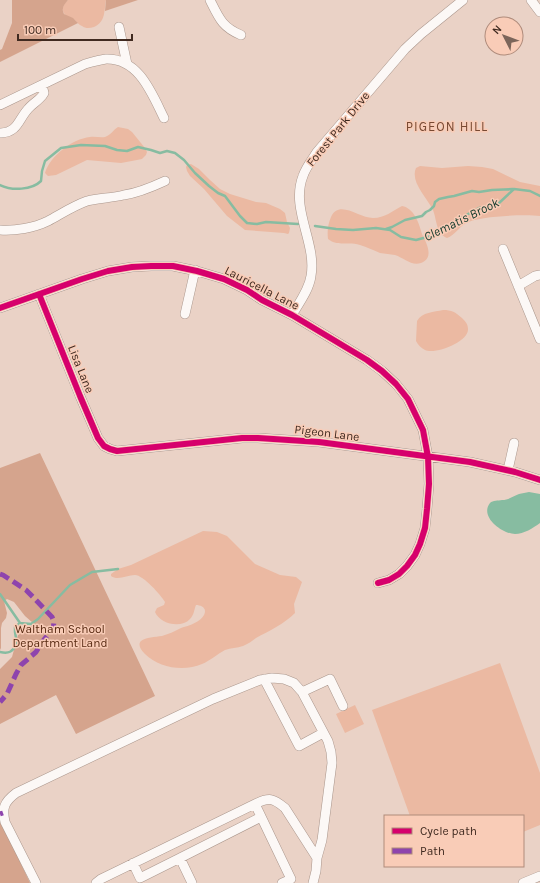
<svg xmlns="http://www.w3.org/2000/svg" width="540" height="883" font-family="Karla,sans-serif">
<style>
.green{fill:#ebb9a2}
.forest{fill:#d5a48d}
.water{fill:#87bca1}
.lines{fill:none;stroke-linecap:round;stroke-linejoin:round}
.stream{stroke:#87bca1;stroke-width:2.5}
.minor-casing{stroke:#aa968c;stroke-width:10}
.minor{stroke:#fcf8f6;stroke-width:9}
.quiet{stroke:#8e44ad;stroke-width:5;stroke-dasharray:10 5;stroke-linecap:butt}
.cycleway-casing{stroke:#f9ccb7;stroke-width:8}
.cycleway{stroke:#d6006c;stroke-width:6}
.labels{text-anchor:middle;stroke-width:3;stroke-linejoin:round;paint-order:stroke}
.street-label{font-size:12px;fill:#402a20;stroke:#f9ccb7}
.park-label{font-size:12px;fill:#582a12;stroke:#f9ccb7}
.neighbourhood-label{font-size:13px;letter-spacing:1px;fill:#784932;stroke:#f9ccb7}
.water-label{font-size:13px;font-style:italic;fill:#133a2c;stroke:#f9ccb7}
</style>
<rect width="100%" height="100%" fill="#ead2c6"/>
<path class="green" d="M68,0H106C104,10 106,22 94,27C90,28 86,29 82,26C79,25 77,22 75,20C71,18 64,16 63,11C62,6 65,3 68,0Z
M118,127L128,129L132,132L145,148L147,152L146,155L142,159L137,160L121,163L87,160L56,175L48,176L45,173C50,156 72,139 90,137C95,136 100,138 105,137C111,135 113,130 118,127Z
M191,164L199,169L210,180L220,189L230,194L256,202L266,203L280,209L285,213L287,222L290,228L289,233L288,234L284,233L245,230L227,216L204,189L190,176L187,171L186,167L187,165Z
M420,166L442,168L468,166L482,167L493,169L520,182L540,186V216C525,214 478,216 466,223C459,227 455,235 447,238C435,233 437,217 432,208C426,197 410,181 416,168Z
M402,206C414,208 419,223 422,234C426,242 435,258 421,263C411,266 404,258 395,255C390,254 385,254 380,253C373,250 367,247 360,245C349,241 338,247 328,239C327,231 328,224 331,217C339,199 359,218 373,218C385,218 392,211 402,206Z
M443,310C452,310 455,312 462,318C465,321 468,324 468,329C469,342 435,355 425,350C421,348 418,345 416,341L417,321C422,312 434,312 443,310Z
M203,531L217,532L227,536L255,564L280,575L296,577L302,582L294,604L295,613C284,624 269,631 256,638C252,641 248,644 243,646C237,648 231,648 225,650C217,654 210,661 202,664C184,672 159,668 145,654C142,651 137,645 141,641C146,637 155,637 162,636C169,634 175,631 181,628C188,626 205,621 205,611C205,607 200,605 196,605C194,610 194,615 190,619C181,629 160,624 155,612L157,608L164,605L165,602C161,595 143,575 135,575C127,575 118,581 111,576V574L118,569L131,565Z
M500,663L540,773V825L523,832V816H410L372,710Z
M355,705L364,724L345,733L336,714Z"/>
<path class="forest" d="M12,0H68C64,5 61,8 64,14L73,18L78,23L0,62V50L2,49L12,23Z
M106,0H138L105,11Z
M40,453L155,696L76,734L56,695L0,724V669L12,657L18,635L33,625V623L25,616L14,602L7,599L4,601L7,613L6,618L2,623L1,628V648L0,650V468Z
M0,819L30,883H0Z"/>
<path class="water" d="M529,492L540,494V523C533,528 524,534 515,534C503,534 479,517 490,503C493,500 498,501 502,500C509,500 513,496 519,494C522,493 526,493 529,492Z"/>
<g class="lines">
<path class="stream" d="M0,185C12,191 32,190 41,181L42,171L45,161L61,148L81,145L105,146L117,150L127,151L138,147L151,150L160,153L167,151L175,153L184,160L195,173L209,186L218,193L225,196L240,216L247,223L257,224L266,222L298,224
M315,226L336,229L353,230L376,228L390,230L401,237L416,240L431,236L447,228L461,218L479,208L498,204L514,189L530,191L540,196
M386,229L392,227L405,220L422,216L426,212L430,210L434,206L435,202L439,199L448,197L454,196L472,191L479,192L492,190L513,189
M0,594L20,623
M0,652C9,654 12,652 17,644L15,632V627L20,623L31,624L38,619L70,585L92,572L118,569"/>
<g class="minor-casing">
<path id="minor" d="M210,0C219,18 222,27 241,35
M531,0L540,12
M119,27L127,64
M0,105L85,64C92,62 99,60 106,59C139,58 152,94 164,118
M0,133H1C18,132 18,120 28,109C32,104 38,101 42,96L44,93L42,85
M0,230C15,231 34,228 48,221C61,214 73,206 87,201C99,198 112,198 124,195C138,193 152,187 165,181
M503,249L540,339
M518,286L535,276L540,275
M39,294L80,396L98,438L104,446L110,449L117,451L242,438H258L319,442L470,462L515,472L540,480
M0,308L82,279L108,271L132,267L151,266H173L197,271L224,279L247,290L262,300L292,315L367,360L382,371L396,384L408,399L423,430L428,457L429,484L427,509L425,528L420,544L415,555L407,566L399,574L389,580L378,583
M185,314L195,270
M292,315C299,303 309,290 311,276C317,243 290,209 303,176C306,167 312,160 317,152L405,49L421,34L463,0
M508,470L514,443
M264,679L299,746L323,733
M302,692L330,679L343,706
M255,804L291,879L282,883
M180,858L261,817
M133,863L140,878L180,858L192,883
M36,883L5,822C2,808 4,802 16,793L213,699L260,680L272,678L284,679L294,683L302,692L328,741L331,752L332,763L322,840L317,858L316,871L313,883
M96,883L101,879L255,804C269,797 273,798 285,808L317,858
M523,883L540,876"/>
</g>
<use href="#minor" class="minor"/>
<path class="quiet" d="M0,574L3,575L26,590L34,598L52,617L54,622L53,629L42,642L36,652L21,665L16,674L7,694L0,702
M0,814L3,813"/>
<g class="cycleway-casing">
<path id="cycleway" d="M39,294L80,396L98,438L104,446L110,449L117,451L242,438H258L319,442L470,462L515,472L540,480
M0,308L82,279L108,271L132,267L151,266H173L197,271L224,279L247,290L262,300L292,315L367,360L382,371L396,384L408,399L423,430L428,457L429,484L427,509L425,528L420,544L415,555L407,566L399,574L389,580L378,583"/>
</g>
<use href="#cycleway" class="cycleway"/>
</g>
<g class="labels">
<g class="street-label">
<text transform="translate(338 129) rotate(-51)" y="4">Forest Park Drive</text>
<text transform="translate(262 288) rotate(27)" y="4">Lauricella Lane</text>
<text transform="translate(81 369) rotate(68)" y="4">Lisa Lane</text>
<text transform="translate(327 433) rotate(7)" y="4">Pigeon Lane</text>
</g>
<g class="park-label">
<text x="60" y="633">Waltham School<tspan x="60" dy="14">Department Land</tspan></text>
</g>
<g class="neighbourhood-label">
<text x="447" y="131">PIGEON HILL</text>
</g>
<g class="water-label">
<text transform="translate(461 219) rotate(-26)" y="5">Clematis Brook</text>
</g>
</g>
<rect x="384" y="815" width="140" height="52" fill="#f9ccb7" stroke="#af8b7b"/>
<rect x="392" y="828" width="20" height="6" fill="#d6006c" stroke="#af8b7b"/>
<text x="420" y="835" font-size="12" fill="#402a20">Cycle path</text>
<rect x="392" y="848" width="20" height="6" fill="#8e44ad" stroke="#af8b7b"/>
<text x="420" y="855" font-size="12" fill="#402a20">Path</text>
<g transform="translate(504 36) rotate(312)"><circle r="19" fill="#f9ccb7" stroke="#af8b7b"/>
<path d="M0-3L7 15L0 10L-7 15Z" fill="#7c655a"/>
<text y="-6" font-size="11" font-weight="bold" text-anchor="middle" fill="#402a20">N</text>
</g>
<path d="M18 34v6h114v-6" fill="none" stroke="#402a20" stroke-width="2"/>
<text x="24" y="34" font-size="12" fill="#402a20" stroke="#f9ccb7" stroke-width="3" paint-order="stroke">100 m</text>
</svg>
